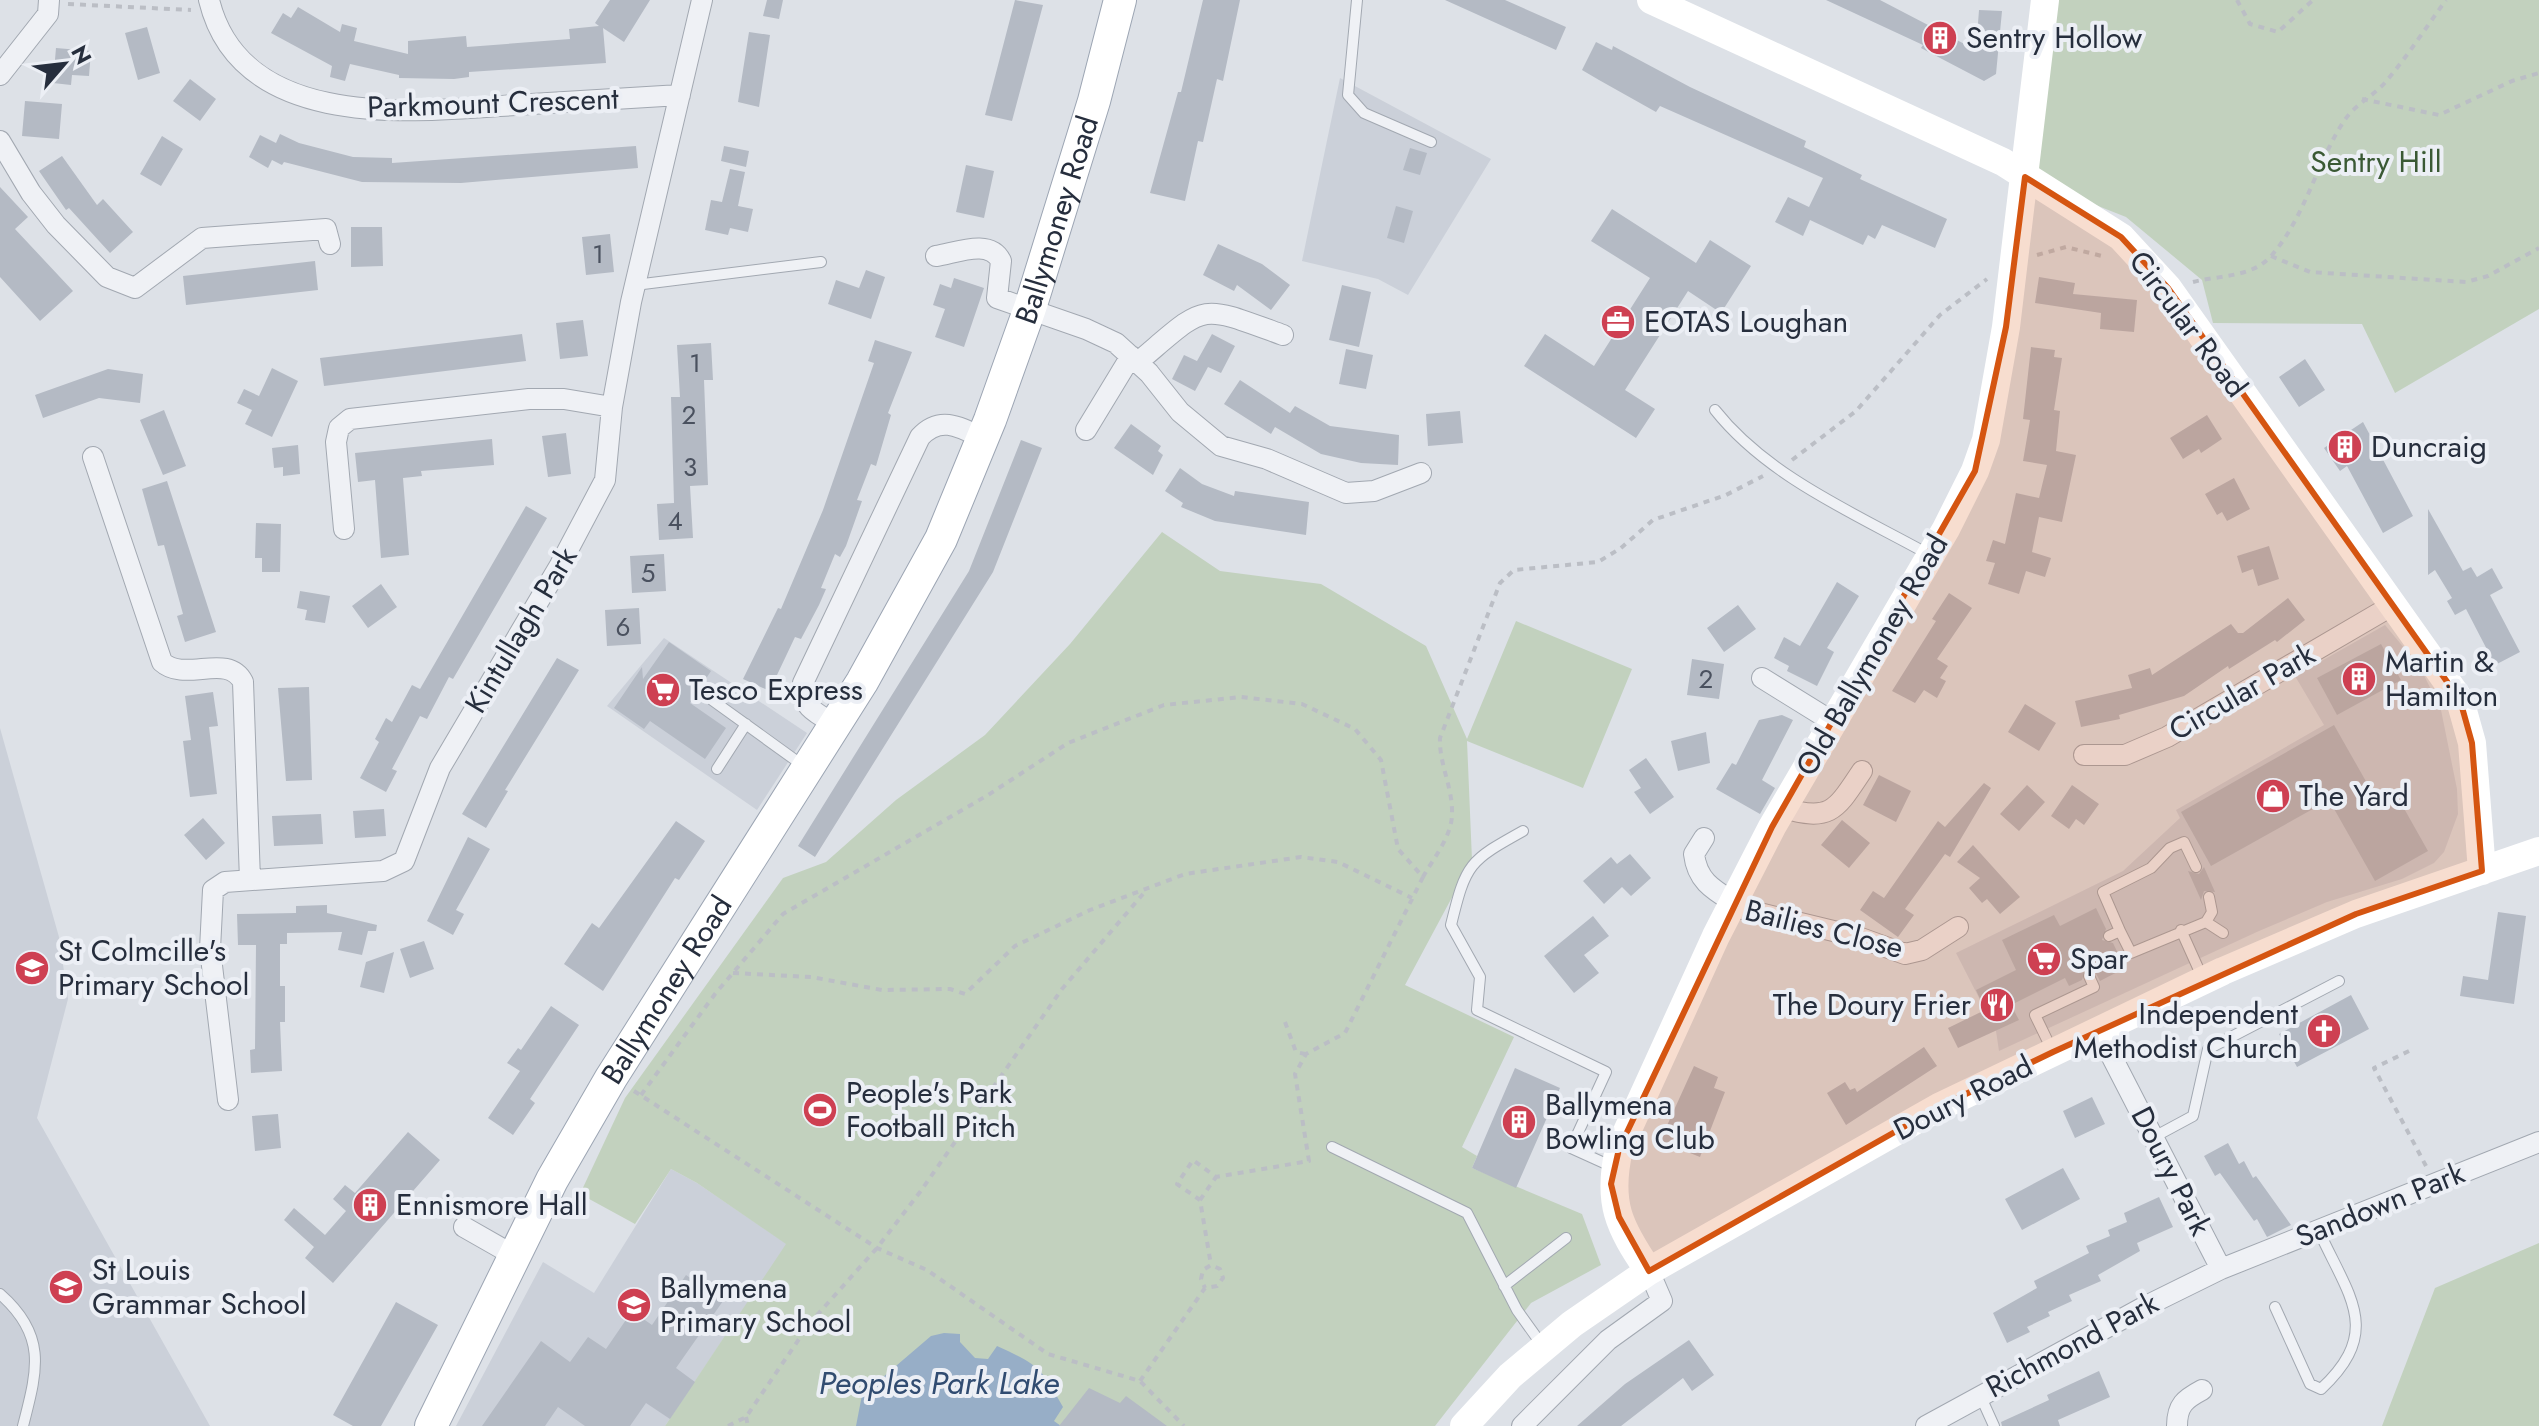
<svg xmlns="http://www.w3.org/2000/svg" width="2539" height="1426" font-family="Jost,sans-serif">
<style>
.built{fill:#cbd0d9}
.green{fill:#c2d1be}
.water{fill:#97aec7}
.building{fill:#b4bac4}
.lines{fill:none;stroke-linecap:round;stroke-linejoin:round}
.lane-casing{stroke:#a2a8b1;stroke-width:12}
.street-casing{stroke:#a2a8b1;stroke-width:22}
.primary-casing{stroke:#9ca5b3;stroke-width:34}
.path{stroke:#bbbec5;stroke-width:4;stroke-dasharray:6 6;stroke-linecap:butt}
.lane{stroke:#eff1f5;stroke-width:10}
.street{stroke:#eff1f5;stroke-width:20}
.secondary{stroke:#fff;stroke-width:28}
.primary{stroke:#fff;stroke-width:32}
.marked{fill:#d55511;fill-opacity:0.2;stroke:#d55511;stroke-width:6;stroke-linejoin:round}
.labels{text-anchor:middle;stroke-width:8;stroke-linejoin:round;paint-order:stroke}
.number-label{font-size:26px;fill:#4a515f}
.poi-label{font-size:30px;fill:#262e3d;stroke:#eceff5;text-anchor:start}
.street-label{font-size:30px;fill:#262e3d;stroke:#eceff5}
.park-label{font-size:30px;fill:#3a5934;stroke:#eceff5}
.water-label{font-size:32px;font-style:italic;fill:#314c71;stroke:#eceff5}
</style>
<rect width="100%" height="100%" fill="#dde1e7"/>
<path class="built" d="M1340,78L1491,159L1408,295L1378,279L1302,261Z
M2385,625L2420,667L2441,710L2457,789L2458,814L2444,852L2434,863L2402,879L2327,902L2259,931L1999,1051L1996,1031L1956,953L2123,871L2180,818L2176,810L2324,725L2295,676Z
M664,638L807,733L757,810L607,706Z
M0,728L59,937L68,999L37,1118L210,1426H0Z
M671,1169L697,1183L787,1244L665,1426H456L543,1262L594,1293Z"/>
<path class="green" d="M2050,0H2539V309L2395,393L2362,324L2213,323L2202,280L2126,217L2025,177Z
M1162,532L1220,571L1321,584L1426,646L1467,739L1516,621L1632,669L1583,788L1467,741L1472,860L1405,985L1514,1037L1462,1147L1477,1156L1472,1168L1582,1214L1601,1265L1531,1303L1435,1426H665L786,1244L697,1183L671,1169L635,1224L580,1194L625,1098L783,878L826,862L896,800L985,735L1070,644Z
M2539,1243V1426H2382L2435,1288Z"/>
<path class="water" d="M944,1333L960,1334V1342L975,1358L988,1359L997,1346C1041,1366 1041,1368 1063,1407L1054,1421L1061,1426H856L862,1395L931,1336Z"/>
<path class="building" d="M610,0H650L624,42L603,28L606,63L469,72V77L454,79L399,78V75L350,64L345,81L330,77L332,66L271,33L283,13L291,18L298,7L340,32L342,24L357,28L354,41L408,54V41L466,36L467,47L570,39L569,29L599,26L595,23Z
M767,0H783L779,19L763,16Z
M1015,0L1043,5L1012,121L985,115Z
M1203,0H1240L1223,81L1217,79L1203,142L1198,141L1185,201L1150,193L1178,92H1181Z
M1445,0H1505L1566,27L1556,50Z
M1826,0H1880L1976,50L1979,10L2002,11L1996,74L1984,81L1921,48L1923,45Z
M147,27L160,73L138,80L125,33Z
M749,32L770,35L759,107L738,102Z
M1596,42L1612,50L1613,46L1690,87L1806,141L1804,147L1862,175L1860,179L1947,219L1935,248L1882,225L1875,239L1868,235L1863,245L1810,220L1803,236L1775,222L1788,197L1809,207L1823,178L1660,106L1656,112L1599,80L1582,70Z
M56,48L91,51L89,76L72,75L71,85L53,83Z
M190,79L216,99L200,121L173,101Z
M25,101L62,104L59,139L22,136Z
M280,134L299,143L353,157L392,158V163L636,146L638,168L461,183L362,182L284,162L282,165L272,160L268,168L249,157L260,135L276,143Z
M162,136L183,149L161,186L140,174Z
M724,146L749,151L746,167L721,161Z
M1410,148L1427,153L1420,175L1403,170Z
M62,156L97,205L103,199L133,232L110,253L69,208L66,210L39,171Z
M966,165L994,171L984,218L956,212Z
M730,169L745,172L738,206L753,209L748,232L730,228L728,235L705,230L711,200L722,202Z
M0,187L28,217L15,229L73,291L40,321L0,277Z
M1396,206L1413,211L1404,243L1387,238Z
M1612,209L1696,263L1710,240L1751,266L1721,313L1688,291L1625,390L1655,409L1636,438L1524,366L1545,334L1594,366L1650,278L1591,241Z
M351,227H382L383,266L351,267Z
M610,234L614,272L586,275L582,237Z
M1218,244L1262,264L1290,285L1271,310L1237,285L1234,291L1203,275Z
M315,261L318,290L186,305L183,276Z
M866,270L885,277L871,319L828,304L836,280L859,288Z
M2039,277L2075,283L2073,294L2137,300L2134,332L2100,329L2101,313L2035,303Z
M954,278L984,288L964,347L935,337L945,309L933,305L940,284L951,288Z
M1342,285L1371,292L1359,347L1329,340Z
M583,320L588,356L560,359L556,323Z
M522,334L526,361L324,386L320,358Z
M1212,334L1235,346L1221,373L1208,367L1195,391L1172,379L1184,355L1197,361Z
M875,340L912,352L888,413L891,415L876,466L871,464L857,500L862,501L846,546L840,557L835,554L821,588L826,589L819,605L801,639L795,637L777,675L781,677L774,693L743,679L778,608L781,609L823,510L874,363L868,361Z
M711,343L713,380H704L708,485L690,486L693,538L659,540L657,504L674,503L671,397H680L677,345Z
M2031,347L2055,350L2054,357L2062,358L2054,410L2060,411L2056,451L2076,455L2062,522L2039,517L2032,552L2051,558L2045,577L2026,571L2019,594L1988,584L1995,563L1986,561L1993,540L2005,544L2016,493L2039,498L2047,465L2023,461L2030,420L2023,419Z
M1346,349L1373,355L1366,389L1339,384Z
M2305,359L2325,390L2299,407L2279,377Z
M272,368L298,381L272,437L245,424L252,410L237,403L244,389L259,396Z
M108,369L143,374L140,403L99,398L43,418L35,395Z
M1240,380L1290,413L1295,406L1330,426L1399,435L1398,465L1361,463L1321,454L1275,427L1271,434L1224,404Z
M164,410L186,466L163,475L140,420Z
M1460,411L1463,443L1428,446L1426,414Z
M2207,415L2222,439L2201,453L2199,449L2183,459L2170,438Z
M2363,422L2413,516L2383,533L2347,466L2340,471L2324,448Z
M1131,424L1161,446L1158,451L1163,455L1153,475L1114,448Z
M566,433L571,474L548,477L542,436Z
M492,439L494,465L421,471L422,476L403,478L409,555L381,558L375,480L358,482L355,453Z
M1021,440L1042,448L993,572L815,857L798,846L969,571Z
M298,445L300,474L283,476V467L274,468L272,448Z
M1180,468L1202,484L1234,496L1235,491L1309,502L1306,535L1215,521L1181,507L1183,503L1165,491Z
M2234,478L2250,509L2227,521L2222,512L2217,515L2205,494Z
M167,481L216,632L185,642L177,616L183,614L164,545L158,546L142,489Z
M526,506L547,518L453,679L449,677L427,719L420,716L392,769L397,771L386,792L360,778L379,742L375,739L386,718L392,722L412,685L420,689Z
M2428,509L2463,571L2471,567L2477,577L2492,568L2503,588L2490,595L2520,652L2495,665L2466,609L2455,615L2447,601L2452,598L2435,570L2428,575Z
M256,523L281,524L280,572H262V558H255Z
M2269,546L2279,579L2258,586L2253,569L2242,573L2237,556Z
M664,554L666,591L632,593L630,556Z
M1837,582L1859,596L1827,648L1834,652L1817,686L1787,671L1789,666L1774,658L1784,637L1800,646Z
M381,584L397,607L368,628L352,606Z
M300,591L330,596L325,623L305,620L307,610L297,608Z
M1949,593L1972,608L1937,659L1948,666L1940,678L1946,681L1937,698L1924,690L1915,703L1892,691L1936,621L1932,619Z
M2288,598L2305,620L2277,642L2275,640L2229,669L2228,666L2184,696L2119,715L2120,719L2081,727L2075,701L2132,688L2128,675L2150,668L2152,675L2231,624L2238,633H2243Z
M1738,605L1756,629L1724,652L1707,628Z
M639,608L641,644L607,646L605,610Z
M669,642L711,671L690,703L726,728L705,759L650,721L644,729L614,708L642,667L643,679Z
M2381,644L2401,680L2337,715L2317,678Z
M557,658L579,670L505,790L508,791L486,828L462,814Z
M1692,659L1724,664L1719,699L1687,695Z
M309,687L312,780L286,781L278,688Z
M213,692L218,726L209,727L217,794L190,797L183,741L191,740L185,696Z
M2025,704L2056,723L2039,751L2008,732Z
M1782,715L1793,720L1762,780L1775,788L1760,814L1716,789L1732,763L1736,765L1759,720Z
M2334,725L2380,806L2397,796L2428,851L2375,881L2329,800L2211,866L2181,812Z
M1706,732L1710,763L1678,771L1671,741Z
M1646,758L1674,797L1650,814L1634,792L1641,788L1629,770Z
M1879,775L1911,791L1896,822L1863,805Z
M1984,783L1991,788L1950,857L1945,854L1905,909L1914,915L1898,937L1860,910L1873,891L1884,898L1938,821L1945,827Z
M2027,785L2045,802L2019,831L2000,814Z
M2072,785L2099,804L2084,825L2076,819L2069,829L2051,816Z
M384,809L386,836L355,838L353,811Z
M321,814L323,844L274,846L272,816Z
M203,818L225,843L206,860L184,835Z
M1842,820L1870,843L1849,868L1821,845Z
M676,821L705,841L679,880L675,878L603,991L564,964L592,923L599,928Z
M468,837L490,849L456,910L464,914L453,935L427,921Z
M1973,845L2020,897L2000,914L1987,899L1982,903L1969,888L1980,878L1957,862Z
M1630,854L1651,878L1631,896L1622,887L1604,904L1583,881L1611,857L1617,864Z
M2204,867L2215,892L2204,891L2201,900L2188,871L2199,874Z
M327,905V913L377,925L376,931H368L362,955L338,950L342,932L287,933V944H280V986H285V1022H280L282,1071L251,1073L250,1050L255,1049L256,945H238L237,914L296,913V906Z
M2096,908L2106,929L2102,940L2113,943L2125,968L2100,981L2094,970L2086,968L2082,980L2069,986L2065,978L2011,1005L2019,1020L1958,1048L1948,1028L1985,1010L1976,990L2016,970L2002,940L2054,915L2060,926Z
M2498,912L2526,916L2514,1004L2460,996L2463,976L2488,980Z
M1593,916L1609,936L1584,955L1599,973L1574,993L1544,956Z
M424,941L434,969L410,978L400,949Z
M394,952L384,993L360,987L366,962Z
M2351,995L2369,1029L2297,1067L2279,1034Z
M551,1006L579,1025L530,1099L535,1103L513,1135L488,1118L520,1071L507,1063L518,1048L521,1050Z
M1924,1047L1937,1066L1846,1125L1827,1093L1845,1082L1850,1090L1855,1088L1857,1092Z
M1694,1066L1718,1077L1714,1088L1725,1092L1700,1157L1660,1141Z
M1515,1068L1560,1088L1516,1188L1472,1168Z
M2092,1097L2105,1124L2075,1138L2063,1111Z
M278,1114L281,1148L255,1151L252,1116Z
M408,1132L440,1160L333,1283L305,1258L314,1247L284,1220L294,1208L325,1235L346,1211L333,1199L345,1185L355,1193Z
M2228,1143L2239,1164L2244,1161L2253,1178L2256,1176L2291,1225L2267,1237L2257,1219L2254,1221L2220,1173L2215,1176L2204,1156Z
M2063,1168L2080,1199L2022,1230L2005,1199Z
M2159,1197L2173,1227L2137,1243L2140,1251L2098,1275L2101,1281L2069,1295L2072,1301L2048,1312L2050,1316L2027,1327L2030,1332L2007,1343L1993,1313L2037,1288L2034,1281L2089,1253L2086,1246L2110,1236L2108,1230L2127,1222L2124,1213Z
M686,1275L723,1301L676,1368L695,1382L670,1419L646,1403L630,1426H585L558,1407L545,1426H482L541,1341L570,1362L588,1337L606,1349L632,1311L652,1325Z
M396,1302L438,1325L381,1426H353L333,1415Z
M1689,1340L1714,1375L1692,1391L1683,1378L1621,1426H1577L1625,1384Z
M2099,1371L2110,1397L2058,1420L2060,1426H2002L2001,1422L2049,1400L2047,1395Z
M1089,1388L1120,1403L1126,1396L1167,1426H1059Z"/>
<g class="lines">
<g class="lane-casing">
<path id="lane" d="M1357,0L1348,95L1364,113L1431,142
M635,285L821,262
M1715,410C1768,477 1856,514 1928,554
M712,700L805,767
M717,769L746,724
M1523,831C1469,861 1466,863 1451,925L1480,977L1477,1010L1606,1072L1571,1148L1613,1167
M2206,922L2212,912L2209,897
M2181,930L2203,979
M2120,931L2103,892L2151,868L2170,848L2184,842L2196,867
M2109,936L2120,931L2131,953L2206,922L2223,933
M2052,1050L2035,1015L2094,987L2089,976
M2154,1137L2193,1116L2208,1049L2339,981
M1332,1147L1467,1213L1517,1310L1542,1345
M1504,1286L1566,1238
M0,1294C48,1336 37,1371 23,1426
M2275,1307L2310,1384L2321,1389C2384,1330 2348,1296 2318,1229
M1980,1395L1994,1426"/>
</g>
<g class="street-casing">
<path id="street" d="M209,0C241,132 415,112 515,105C570,102 625,98 680,95
M0,75L48,14L49,0
M0,141L31,193L56,225L107,277L135,288L202,238L326,229L330,244
M936,256C956,253 990,238 1001,261L997,298L1086,329L1116,343L1149,373L1180,412L1221,446L1267,459L1346,493L1374,491L1421,473
M1138,362C1208,303 1196,303 1283,335
M1086,430L1131,356
M93,457L162,662C185,683 228,652 243,682L250,880
M344,529L336,442L339,428L350,419L529,399H564L612,407
M1762,678L1833,722
M835,724C817,714 799,706 803,683L920,437C940,415 960,427 982,438
M2084,755H2125L2167,737L2393,605
M1783,808C1831,822 1836,810 1862,771
M1704,838L1694,854C1697,880 1712,889 1733,902
M1731,906L1858,937L1905,954L1922,950L1958,927
M2098,1030L2221,1269
M228,1100L210,949L213,890L225,882L383,871L404,861L440,768L560,565L605,480L612,407L631,302L702,0
M464,1227L515,1256
M1522,1426L1608,1340L1662,1301L1649,1271
M1926,1426L2144,1307L2221,1269L2539,1142
M2177,1426C2177,1405 2185,1399 2202,1390"/>
</g>
<g class="primary-casing">
<g id="primary">
<path id="s1" d="M431,1426L552,1180L611,1078L862,682L941,539L990,420L1030,308L1094,101L1120,0"/>
</g>
</g>
<path class="path" d="M2237,0L2250,24L2278,32L2313,0
M68,4L191,10
M2362,99L2439,115L2512,81L2539,73
M2037,255L2066,247L2102,256
M2271,256L2310,272L2466,282L2488,276L2539,248
M2193,282C2220,275 2252,278 2272,255C2305,217 2317,162 2344,121C2356,103 2376,95 2388,79C2409,54 2427,26 2446,0
M1792,460L1856,411L1940,315L1987,279
M1423,877C1433,859 1452,836 1452,814C1453,788 1439,764 1440,738L1500,583L1514,570L1598,562L1621,548L1653,520L1726,495L1763,476
M733,973L811,977L882,990L950,989L965,994L1015,946L1090,910L1185,874L1301,857L1338,862L1412,898
M1285,1022L1296,1052L1305,1054
M2409,1051L2374,1068L2426,1166
M634,1091L877,1248L927,1270L1048,1354L1140,1381L1184,1426
M641,1095L715,994L783,914L988,795L1068,743L1164,705L1241,697L1302,704L1355,729L1381,760L1398,849L1423,877L1345,1033L1306,1054L1295,1074L1309,1161L1216,1177
M1200,1200L1216,1177L1193,1160L1177,1184L1200,1200L1211,1265
M1140,1381L1205,1288L1217,1286L1223,1278L1220,1269L1211,1265L1203,1270L1201,1279L1205,1288
M746,1417L748,1426
M728,1426L746,1417L810,1323L877,1248L920,1192L1062,989L1143,894"/>
<use href="#lane" class="lane"/>
<use href="#street" class="street"/>
<path class="secondary" d="M1651,0L2003,162L2121,237L2168,288L2460,700L2472,743L2482,871
M1649,1271C1618,1226 1607,1202 1619,1149L1716,936L1772,827L1946,529L1975,471L1986,440L2006,327L2045,0
M1464,1426L1510,1376L1572,1324L1649,1271L1939,1107L2223,971L2356,914L2539,851"/>
<use href="#primary" class="primary"/>
</g>
<path class="marked" d="M2025,177L2121,237L2168,288L2460,700L2472,743L2482,871L2356,914L2053,1052L1939,1107L1649,1271L1619,1217L1611,1184L1619,1149L1772,827L1975,471L2006,327Z"/>
<defs>
<g id="building-disc" transform="scale(1.8)"><circle r="9.5" fill="#ce4052" stroke="#eceff5"/><path d="M-4-6H4V6H1V3H-1V6H-4ZM-2.5-4.3h1.7v1.8h-1.7ZM.8-4.3h1.7v1.8H.8ZM-2.5-1h1.7V.8h-1.7ZM.8-1h1.7V.8H.8Z" fill="#fff"/></g>
<g id="office-disc" transform="scale(1.8)"><circle r="9.5" fill="#ce4052" stroke="#eceff5"/><path d="M-6-3h4V-5.5h4V-3h4V5H-6ZM-1-4.5V-3h2v-1.5ZM-6 0V1H6V0Z" fill="#fff"/></g>
<g id="supermarket-disc" transform="scale(1.8)"><circle r="9.5" fill="#ce4052" stroke="#eceff5"/><path d="M-6-5.5h2.5l.6 2H6L4.5 2H-2.5L-4.4-4H-6ZM-1.5 3.2a1.3 1.3 0 1 0 .1 0ZM3 3.2a1.3 1.3 0 1 0 .1 0Z" fill="#fff"/></g>
<g id="shop-disc" transform="scale(1.8)"><circle r="9.5" fill="#ce4052" stroke="#eceff5"/><path d="M-5-2.5h2.3a2.7 3.5 0 0 1 5.4 0H5L5.5 6h-11ZM-1.5-2.5h3a1.5 2.3 0 0 0-3 0Z" fill="#fff"/></g>
<g id="school-disc" transform="scale(1.8)"><circle r="9.5" fill="#ce4052" stroke="#eceff5"/><path d="M0-5L7-2L0 1L-7-2ZM-4 1L0 2.5L4 1V4Q0 6-4 4Z" fill="#fff"/></g>
<g id="restaurant-disc" transform="scale(1.8)"><circle r="9.5" fill="#ce4052" stroke="#eceff5"/><path d="M-5-6h1v4h1v-4h1v4h1v-4h1v5L-1.5 .5V6h-2V.5L-5-1ZM5-6V6H3V1.5H1.5Q1.5-4 5-6Z" fill="#fff"/></g>
<g id="church-disc" transform="scale(1.8)"><circle r="9.5" fill="#ce4052" stroke="#eceff5"/><path d="M-1.2-6h2.4v3.5h3.3v2.4h-3.3V6h-2.4V-.1h-3.3v-2.4h3.3Z" fill="#fff"/></g>
<g id="stadium-disc" transform="scale(1.8)"><circle r="9.5" fill="#ce4052" stroke="#eceff5"/><path d="M0-5a6.5 5 0 1 0 0 10a6.5 5 0 1 0 0-10ZM-3.5-1.8h7v3.6h-7Z" fill="#fff"/></g>
</defs>
<g fill-rule="evenodd">
<use href="#building-disc" x="1940" y="38"/>
<use href="#office-disc" x="1618" y="322"/>
<use href="#building-disc" x="2345" y="447"/>
<use href="#building-disc" x="2359" y="679"/>
<use href="#supermarket-disc" x="663" y="690"/>
<use href="#shop-disc" x="2273" y="796"/>
<use href="#supermarket-disc" x="2044" y="959"/>
<use href="#school-disc" x="32" y="968"/>
<use href="#restaurant-disc" x="1997" y="1005"/>
<use href="#church-disc" x="2324" y="1031"/>
<use href="#stadium-disc" x="820" y="1110"/>
<use href="#building-disc" x="1519" y="1122"/>
<use href="#building-disc" x="370" y="1205"/>
<use href="#school-disc" x="66" y="1287"/>
<use href="#school-disc" x="634" y="1305"/>
</g>
<g class="labels">
<g class="number-label">
<text x="598" y="263">1</text>
<text x="695" y="372">1</text>
<text x="689" y="424">2</text>
<text x="690" y="476">3</text>
<text x="675" y="530">4</text>
<text x="648" y="582">5</text>
<text x="623" y="636">6</text>
<text x="1706" y="688">2</text>
</g>
<g class="poi-label">
<text x="1966" y="48">Sentry Hollow</text>
<text x="1644" y="332">EOTAS Loughan</text>
<text x="2371" y="457">Duncraig</text>
<text x="2385" y="672">Martin &amp;<tspan x="2385" dy="34">Hamilton</tspan></text>
<text x="689" y="700">Tesco Express</text>
<text x="2299" y="806">The Yard</text>
<text x="58" y="961">St Colmcille's<tspan x="58" dy="34">Primary School</tspan></text>
<text x="2070" y="969">Spar</text>
<text x="1971" y="1015" text-anchor="end">The Doury Frier</text>
<text x="2298" y="1024" text-anchor="end">Independent<tspan x="2298" dy="34">Methodist Church</tspan></text>
<text x="846" y="1103">People's Park<tspan x="846" dy="34">Football Pitch</tspan></text>
<text x="1545" y="1115">Ballymena<tspan x="1545" dy="34">Bowling Club</tspan></text>
<text x="396" y="1215">Ennismore Hall</text>
<text x="92" y="1280">St Louis<tspan x="92" dy="34">Grammar School</tspan></text>
<text x="660" y="1298">Ballymena<tspan x="660" dy="34">Primary School</tspan></text>
</g>
<g class="street-label">
<text transform="translate(493 103) rotate(-2)" y="10">Parkmount Crescent</text>
<text dy="10" stroke="none"><textPath href="#s1" startOffset="1364">Ballymoney Road</textPath></text>
<text transform="translate(2188 324) rotate(53)" y="10">Circular Road</text>
<text transform="translate(521 630) rotate(-59)" y="10">Kintullagh Park</text>
<text transform="translate(1872 655) rotate(-60)" y="10">Old Ballymoney Road</text>
<text transform="translate(2242 692) rotate(-30)" y="10">Circular Park</text>
<text transform="translate(1824 929) rotate(14)" y="10">Bailies Close</text>
<text dy="10" stroke="none"><textPath href="#s1" startOffset="496">Ballymoney Road</textPath></text>
<text transform="translate(1963 1098) rotate(-27)" y="10">Doury Road</text>
<text transform="translate(2171 1171) rotate(63)" y="10">Doury Park</text>
<text transform="translate(2380 1205) rotate(-22)" y="10">Sandown Park</text>
<text transform="translate(2072 1345) rotate(-28)" y="10">Richmond Park</text>
</g>
<g class="park-label">
<text x="2376" y="172">Sentry Hill</text>
</g>
<g class="water-label">
<text x="939" y="1394">Peoples Park Lake</text>
</g>
</g>
<g transform="translate(64 64) rotate(62)" stroke="#eceff5" stroke-width="6" paint-order="stroke">
<path d="M0-6L14 30L0 20L-14 30Z" fill="#262e3d"/>
<text y="-12" font-size="22" font-weight="bold" text-anchor="middle" fill="#262e3d">N</text>
</g>
</svg>
